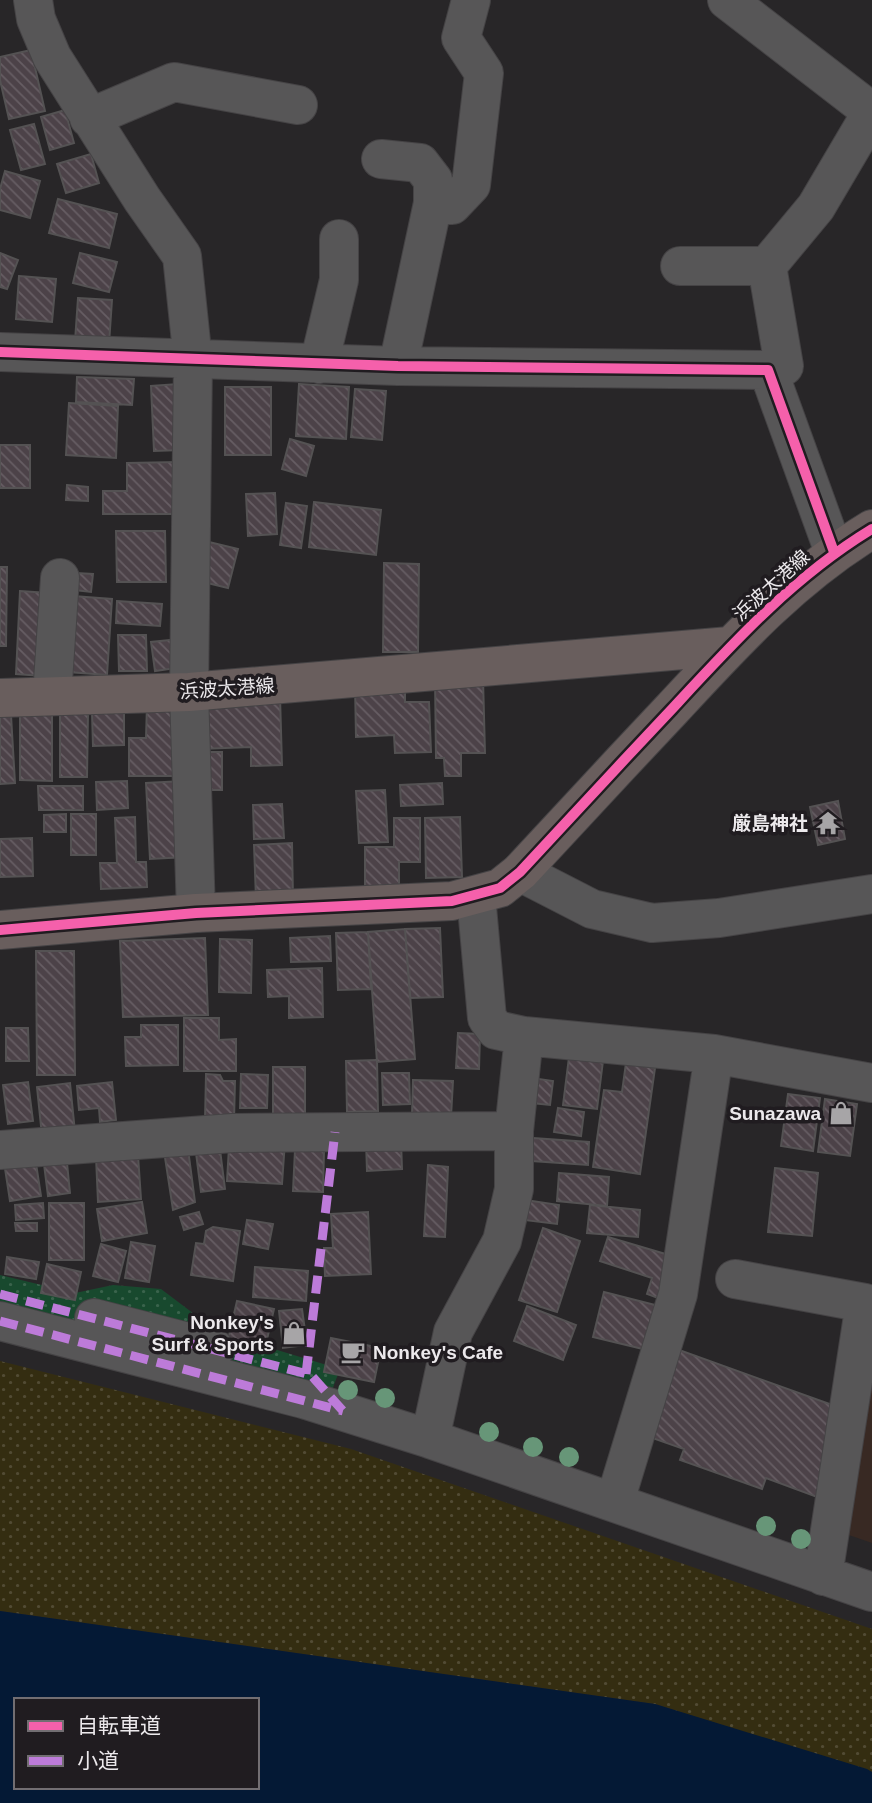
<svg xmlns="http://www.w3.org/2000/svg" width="872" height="1803" font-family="Helvetica,'Noto Sans JP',sans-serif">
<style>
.education{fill:#382923}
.sand{fill:url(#sand-dots)}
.park{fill:url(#park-dots)}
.water{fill:#041935;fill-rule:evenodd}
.building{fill:url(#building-back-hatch);stroke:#545253;stroke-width:2}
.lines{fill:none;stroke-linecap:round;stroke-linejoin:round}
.minor-casing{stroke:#454345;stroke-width:40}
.major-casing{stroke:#454345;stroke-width:40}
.minor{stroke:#575657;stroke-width:38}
.major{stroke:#695e5d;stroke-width:38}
.quiet{stroke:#bd7bd9;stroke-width:9;stroke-dasharray:18 9;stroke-linecap:butt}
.cycleway-casing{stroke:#201c20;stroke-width:15}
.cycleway{stroke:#f560ab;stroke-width:10}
.tree{fill:#679678}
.labels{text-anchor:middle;stroke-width:7;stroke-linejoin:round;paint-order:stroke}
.street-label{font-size:19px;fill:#ece9ec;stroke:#201c20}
.poi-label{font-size:19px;font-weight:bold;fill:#ece9ec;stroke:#201c20;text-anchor:end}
</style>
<defs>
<pattern id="sand-dots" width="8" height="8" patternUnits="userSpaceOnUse" patternTransform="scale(1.75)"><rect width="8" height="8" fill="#342d11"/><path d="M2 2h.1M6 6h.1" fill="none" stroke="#524b34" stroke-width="1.8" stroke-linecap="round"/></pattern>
<pattern id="park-dots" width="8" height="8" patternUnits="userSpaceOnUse" patternTransform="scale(1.75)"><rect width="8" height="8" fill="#18492e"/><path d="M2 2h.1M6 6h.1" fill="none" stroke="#3a634c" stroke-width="1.8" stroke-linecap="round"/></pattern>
<pattern id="building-back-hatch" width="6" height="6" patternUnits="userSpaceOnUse" patternTransform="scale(1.75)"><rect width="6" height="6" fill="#4c4248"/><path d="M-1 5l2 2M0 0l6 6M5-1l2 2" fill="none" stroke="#665d63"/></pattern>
</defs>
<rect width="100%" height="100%" fill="#282628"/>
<path class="education" d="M872,1351V1543L843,1533Z"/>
<path class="sand" d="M0,1361L351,1449L872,1629V1772L655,1704L0,1611Z"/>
<path class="park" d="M0,1275L75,1293L113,1285L161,1289L218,1332L340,1369L323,1414L0,1333Z"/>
<path class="water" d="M0,1611L655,1704L867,1769L872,1772V1803H0ZM16,1700H257V1787H16Z"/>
<path class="building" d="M31,50L45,111L9,119L0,80V57Z
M65,110L74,143L50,150L41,117Z
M34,124L45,164L21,170L10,130Z
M91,154L99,183L66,193L57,164Z
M5,171L40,181L30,218L0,210V189Z
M58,199L117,214L109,248L49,233Z
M0,253L18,260L7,289L0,287Z
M80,253L117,262L109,292L73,283Z
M19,276L56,279L52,322L16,319Z
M78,298L112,300L109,344L75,341Z
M77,377L134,379L132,405L76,402Z
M178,384L181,450L154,451L151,386Z
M299,384L349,387L346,439L296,436Z
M225,387H271V455H225Z
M355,389L386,391L382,440L351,437Z
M69,403L118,406L116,458L66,455Z
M290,439L314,446L306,476L282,469Z
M0,445H30V488H0Z
M178,462V514H103V491H127V463Z
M67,485L88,487V501L66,500Z
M275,493L277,534L248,536L246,494Z
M314,502L381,510L376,555L309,547Z
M286,503L307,506L301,548L280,545Z
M116,531H165L166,582H117Z
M209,542L238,549L228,588L199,581Z
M384,563L419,564L418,652H383Z
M0,567H7L6,646H0Z
M76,573L93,574L91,592L75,590Z
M20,591L48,593L42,676L16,674Z
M73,596L112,599L107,675L68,672Z
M117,601L162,604L160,626L116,623Z
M118,635H146L147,671H119Z
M179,639L183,667L155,671L151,642Z
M483,678L485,753H461V776H445L444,758H436L435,679Z
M405,685V702H429L431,752L395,753L394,735L356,737L355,686Z
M280,696L282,765L251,766V747L200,749L198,699Z
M147,704H181L182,776H129V738H146Z
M60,712L88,713L87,777H60Z
M124,712V745L93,746L92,713Z
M20,714L52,715V781L20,780Z
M11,715L15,783L0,784V716Z
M200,752H222V790H200Z
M127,781L128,808L97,810L96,782Z
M183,781L187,857L150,859L146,783Z
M442,783L443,804L401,806L400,785Z
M38,786H83V810H39Z
M385,790L388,842L359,843L356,791Z
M838,801L845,839L818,845L810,807Z
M282,804L284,838L254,839L253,805Z
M66,814V832H44V815Z
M71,814H96V855H71Z
M135,817L136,862H146L147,887L101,889L100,863H117L115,818Z
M460,817L462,877L426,878L425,818Z
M394,818H420V862H399V890H365V847H394Z
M32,838L33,876L0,877V839Z
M292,843L293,898L256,899L254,845Z
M440,928L443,997L410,998L405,929Z
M405,929L415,1059L377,1062L368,932Z
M368,932L371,989L338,990L336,933Z
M330,936L331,961L291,962L290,938Z
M205,938L208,1015L123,1017L120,941Z
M220,939L252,940L251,993L219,992Z
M36,951H74L75,1075H37Z
M322,968L323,1017L289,1018V996L268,997L267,970Z
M184,1018H219V1040L236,1039V1071H184Z
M141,1025H178V1065L126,1066L125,1037H141Z
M6,1028H28L29,1061H6Z
M458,1033L480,1034L479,1069L456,1068Z
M570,1049L604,1053L597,1109L563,1105Z
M377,1060L378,1111L347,1112L346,1061Z
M626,1063L655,1068L640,1174L593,1167L604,1090L622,1092Z
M273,1067H305V1116H273Z
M382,1073H409L410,1104L383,1105Z
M206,1074L220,1075L223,1081H235L234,1121L205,1120Z
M241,1074L268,1075L267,1108H240Z
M525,1077L553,1081L550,1105L522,1102Z
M413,1080L453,1081L451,1117L412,1115Z
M28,1082L33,1121L8,1124L3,1085Z
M112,1082L116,1120L100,1122L99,1108L79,1110L77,1086Z
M70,1083L75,1132L42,1136L37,1087Z
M788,1094L820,1098L813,1151L781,1146Z
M825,1099L857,1104L850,1156L818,1152Z
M558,1108L584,1112L581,1136L554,1132Z
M533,1138L589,1142L588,1165L532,1161Z
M285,1141L282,1184L227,1181L229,1147Z
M401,1141L402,1169L367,1171L366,1142Z
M219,1142L225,1189L201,1192L195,1145Z
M188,1149L195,1202L173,1210L164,1151Z
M295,1150L324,1151L323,1192L293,1191Z
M66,1153L70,1193L48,1196L43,1156Z
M138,1155L141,1199L98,1202L96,1157Z
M35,1157L41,1196L10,1201L4,1162Z
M428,1165L448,1167L445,1237L424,1236Z
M775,1168L818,1173L812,1236L768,1232Z
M559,1173L609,1177L607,1206L557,1201Z
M519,1199L559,1205L557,1224L516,1219Z
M142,1202L147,1233L102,1241L97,1209Z
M43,1203L44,1218L16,1220L15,1205Z
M49,1203H84V1260H49Z
M590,1205L640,1210L638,1237L587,1233Z
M199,1212L203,1224L184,1230L180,1217Z
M368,1212L371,1274L325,1276L324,1248H333L331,1214Z
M247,1220L273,1224L268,1249L243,1244Z
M15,1223H37V1231H16Z
M213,1227L240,1231L233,1281L191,1275L196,1243L204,1244L206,1231Z
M543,1228L580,1241L557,1312L519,1300Z
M608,1237L679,1258L666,1301L647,1294L652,1278L600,1261Z
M131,1242L155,1246L149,1282L125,1278Z
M101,1244L126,1251L118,1282L93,1276Z
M7,1257L39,1262L36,1279L5,1274Z
M47,1264L81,1272L75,1300L41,1293Z
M255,1267L308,1271L306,1301L253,1297Z
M604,1292L659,1306L647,1350L593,1337Z
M237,1301L274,1309L265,1348L228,1340Z
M527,1306L576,1325L563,1360L514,1341Z
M302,1309L307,1345L283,1348L279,1311Z
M331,1338L381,1348L374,1382L324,1372Z
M668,1346L835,1406L817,1497L766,1478L762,1489L680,1460L684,1449L638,1433Z"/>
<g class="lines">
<g class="minor-casing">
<path id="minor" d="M33,0L36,19L52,57L142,199L182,256L193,361L189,692L196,913
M727,0L872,112
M89,118L174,82L298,105
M381,159L420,163L433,180V203L398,366
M433,203L452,205L471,185L484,73L461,38L471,0
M680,266H767
M0,352L398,366L768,370L834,552
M319,364L339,280V239
M768,370L784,366L767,266L816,207L872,112
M52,696L60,578
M520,872L592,909L652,923L719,918L872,894
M476,896L487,1018L496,1030L524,1036L714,1054L872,1083
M0,1150L233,1133L514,1131
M735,1279L865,1303L823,1576
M94,1318L215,1349
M0,1321L303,1399L430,1439L872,1592
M430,1439L453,1332L502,1241L514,1189V1131L524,1036
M615,1501L678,1294L714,1054"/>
</g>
<g class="major-casing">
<path id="major" d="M0,698L189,692L730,646
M0,930L196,913L452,901L500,888L520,872C570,818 621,763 672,709C734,642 793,577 872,529"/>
</g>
<use href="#minor" class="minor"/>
<use href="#major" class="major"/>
<path class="quiet" d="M0,1294L311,1375L343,1411
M0,1321L343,1411
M306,1374L335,1132"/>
<g class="cycleway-casing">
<path id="cycleway" d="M0,352L398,366L768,370L834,552
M0,930L196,913L452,901L500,888L520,872C570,818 621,763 672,709C734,642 793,577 872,529"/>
</g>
<use href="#cycleway" class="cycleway"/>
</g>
<g class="tree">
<circle cx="348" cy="1390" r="10"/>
<circle cx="385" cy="1398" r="10"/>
<circle cx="489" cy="1432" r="10"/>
<circle cx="533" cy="1447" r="10"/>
<circle cx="569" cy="1457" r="10"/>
<circle cx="766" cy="1526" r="10"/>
<circle cx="801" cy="1539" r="10"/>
</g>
<defs>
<g id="temple-bare" transform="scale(1.89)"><path d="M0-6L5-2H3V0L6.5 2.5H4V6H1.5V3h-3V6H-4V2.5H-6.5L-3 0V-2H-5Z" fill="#a7a5a7" stroke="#201c20" stroke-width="2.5" paint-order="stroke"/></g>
<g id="shop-bare" transform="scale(1.89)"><path d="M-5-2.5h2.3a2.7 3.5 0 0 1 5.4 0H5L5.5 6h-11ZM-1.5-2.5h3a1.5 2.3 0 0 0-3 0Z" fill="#a7a5a7" stroke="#201c20" stroke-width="2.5" paint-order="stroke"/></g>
<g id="cafe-bare" transform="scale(1.89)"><path d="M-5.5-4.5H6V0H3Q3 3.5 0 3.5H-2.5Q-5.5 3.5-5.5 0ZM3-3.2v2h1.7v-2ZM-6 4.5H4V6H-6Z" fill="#a7a5a7" stroke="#201c20" stroke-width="2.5" paint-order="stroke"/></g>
</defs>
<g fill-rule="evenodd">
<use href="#temple-bare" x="828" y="823"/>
<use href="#shop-bare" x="841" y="1113"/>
<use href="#shop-bare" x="294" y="1333"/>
<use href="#cafe-bare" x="353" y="1352"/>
</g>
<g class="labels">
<g class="street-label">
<text transform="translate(771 585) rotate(-42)" y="7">浜波太港線</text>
<text transform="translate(227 688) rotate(-4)" y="7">浜波太港線</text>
</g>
<g class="poi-label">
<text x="808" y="830">厳島神社</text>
<text x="821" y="1120">Sunazawa</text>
<text x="274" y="1329">Nonkey's<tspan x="274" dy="22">Surf &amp; Sports</tspan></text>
<text x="373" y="1359" text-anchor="start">Nonkey's Cafe</text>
</g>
</g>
<rect x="14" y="1698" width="245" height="91" fill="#201c20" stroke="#726e72" stroke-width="2"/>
<rect x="28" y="1721" width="35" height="10" fill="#f560ab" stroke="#726e72" stroke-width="2"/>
<text x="77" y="1733" font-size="21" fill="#ece9ec">自転車道</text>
<rect x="28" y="1756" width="35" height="10" fill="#bd7bd9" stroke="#726e72" stroke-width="2"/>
<text x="77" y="1768" font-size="21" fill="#ece9ec">小道</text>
</svg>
